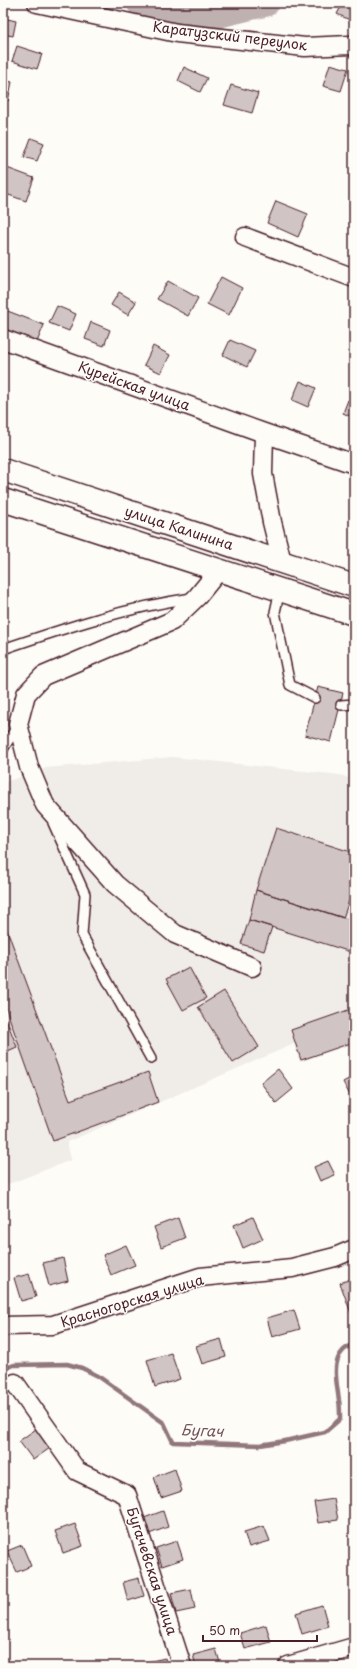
<svg xmlns="http://www.w3.org/2000/svg" width="357" height="1669" font-family="'Playpen Sans',sans-serif">
<style>
.built{fill:#f0ece8}
.lines{fill:none;stroke-linecap:round;stroke-linejoin:round}
.stream{stroke:#91777b;stroke-width:4.5}
.river{stroke:#c0b1b1;stroke-width:27}
.building{fill:#d0c5c4;stroke:#4a1f2b}
.lane-casing{stroke:#4a1f2b;stroke-width:12}
.street-casing{stroke:#4a1f2b;stroke-width:21}
.primary-casing{stroke:#4a1f2b;stroke-width:25}
.lane{stroke:#fdfcf7;stroke-width:9}
.street{stroke:#fdfcf7;stroke-width:18}
.primary{stroke:#fdfcf7;stroke-width:22}
.labels{text-anchor:middle;stroke-width:3;stroke-linejoin:round;paint-order:stroke}
.street-label{font-size:14px;fill:#4a1f2b;stroke:#fdfcf7}
.water-label{font-size:15px;font-style:italic;fill:#73525a;stroke:#fdfcf7}
</style>
<rect width="100%" height="100%" fill="#fdfcf7"/>
<filter id="ink" filterUnits="userSpaceOnUse"><feTurbulence type="fractalNoise" baseFrequency=".025" numOctaves="2"/><feDisplacementMap in="SourceGraphic" scale="8" xChannelSelector="R" yChannelSelector="G"/><feConvolveMatrix kernelMatrix="1 2 1 2 8 2 1 2 1" color-interpolation-filters="sRGB"/></filter>
<g filter="url(#ink)">
<path class="built" d="M173,757L340,775L354,780V1043L300,1062L294,1044L67,1142L71,1160L3,1186V783L46,768Z"/>
<g class="lines">
<path class="stream" d="M3,1369L14,1365L67,1364L82,1368L98,1376L164,1423L173,1442L260,1445L285,1441L325,1432L340,1419C340,1413 340,1406 339,1400C336,1379 329,1353 354,1344"/>
<path class="river" d="M140,3L207,17L266,3"/>
</g>
<path class="building" d="M343,3H354V22L337,14Z
M3,18L16,21L13,36L3,34Z
M17,46L42,54L37,69L12,61Z
M330,64L348,69L341,91L323,86Z
M184,67L207,78L200,92L178,81Z
M3,80L12,82L8,101L3,100Z
M231,85L258,93L252,113L224,105Z
M31,138L44,143L37,161L24,157Z
M7,168L34,178L26,201L3,193V180Z
M276,201L308,214L298,237L267,223Z
M221,277L242,288L229,315L207,304Z
M168,281L198,298L188,316L157,299Z
M119,292L136,302L128,315L111,305Z
M57,306L76,314L69,331L49,323Z
M5,310L44,325L37,342L3,329V315Z
M91,322L110,330L104,346L85,339Z
M230,340L255,351L247,367L223,355Z
M153,346L170,355L161,373L144,365Z
M300,381L316,388L308,407L292,400Z
M348,400L354,402V418L343,413Z
M318,687L343,693L331,742L305,735Z
M276,828L354,853V890L353,889L343,918L256,890Z
M256,890L354,921V953L249,920Z
M3,919L70,1100L148,1072L158,1102L53,1141L3,1000Z
M249,920L272,927L264,951L241,944Z
M189,967L206,998L183,1010L166,979Z
M224,991L259,1047L233,1063L198,1007Z
M354,1008V1042L301,1060L291,1030Z
M6,1019L17,1047L3,1053V1020Z
M278,1069L293,1089L276,1103L261,1083Z
M354,1076V1101H353L343,1082Z
M328,1161L335,1175L320,1181L314,1167Z
M253,1217L263,1239L243,1248L234,1225Z
M178,1218L185,1238L161,1247L154,1227Z
M126,1245L135,1265L111,1275L103,1255Z
M63,1258L68,1281L49,1286L43,1263Z
M29,1274L36,1297L21,1301L14,1278Z
M354,1278V1312L351,1313L340,1283Z
M294,1310L300,1329L272,1337L267,1318Z
M221,1339L226,1357L202,1364L196,1346Z
M171,1353L180,1379L155,1387L147,1360Z
M36,1429L50,1448L33,1460L19,1441Z
M175,1469L182,1491L161,1498L154,1477Z
M334,1499L338,1520L318,1523L314,1502Z
M163,1511L168,1527L149,1534L144,1518Z
M75,1524L83,1546L63,1553L55,1531Z
M264,1526L270,1541L249,1547L244,1532Z
M177,1541L183,1559L162,1566L156,1548Z
M22,1545L31,1566L17,1572L7,1551Z
M139,1578L144,1596L128,1601L123,1582Z
M191,1589L195,1609L176,1613L171,1593Z
M322,1605L328,1626L302,1634L296,1613Z
M266,1625L271,1642L245,1649L240,1633Z
M216,1649L221,1666H196L193,1655Z
M165,1658L167,1666H148L147,1662Z"/>
<g class="lines">
<g class="lane-casing">
<path id="lane" d="M280,590L275,612L290,685L315,698
M3,649C65,628 128,607 192,598
M341,705L354,704
M3,749L18,725
M53,823L85,894L82,935L151,1059"/>
</g>
<g class="street-casing">
<path id="street" d="M37,3L177,33L305,47L350,45L354,46
M245,237L354,278
M3,339L264,433L354,464
M264,433L263,474L272,522L282,562
M219,570L197,597L172,621L43,676L26,694L18,724L29,767L45,805L115,884L175,934L252,967
M3,1326L53,1325L200,1277L292,1268L335,1257L354,1249
M15,1383L77,1471L127,1495L182,1666
M288,1666L354,1647"/>
</g>
<g class="primary-casing">
<path id="primary" d="M3,470L354,586
M3,500L354,614"/>
</g>
<use href="#lane" class="lane"/>
<use href="#street" class="street"/>
<use href="#primary" class="primary"/>
</g>
</g>
<g class="labels">
<g class="street-label">
<text transform="translate(230 36) rotate(7)" y="5">Каратузский переулок</text>
<text transform="translate(134 386) rotate(20)" y="5">Курейская улица</text>
<text transform="translate(179 528) rotate(18)" y="5">улица Калинина</text>
<text transform="translate(132 1301) rotate(-17)" y="5">Красногорская улица</text>
<text transform="translate(152 1571) rotate(72)" y="5">Бугачевская улица</text>
</g>
<g class="water-label">
<text transform="translate(202 1431) rotate(2)" y="5">Бугач</text>
</g>
</g>
<rect width="357" height="1669" fill="none" stroke="#fdfcf7" stroke-width="16"/>
<rect x="8" y="8" width="341" height="1653" fill="none" stroke="#4a1f2b" stroke-width="1.5" filter="url(#ink)"/>
<path d="M203 1635v6h114v-6" fill="none" stroke="#4a1f2b" stroke-width="2"/>
<text x="209" y="1635" font-size="12" fill="#4a1f2b" stroke="#fdfcf7" stroke-width="3" paint-order="stroke">50 m</text>
</svg>
